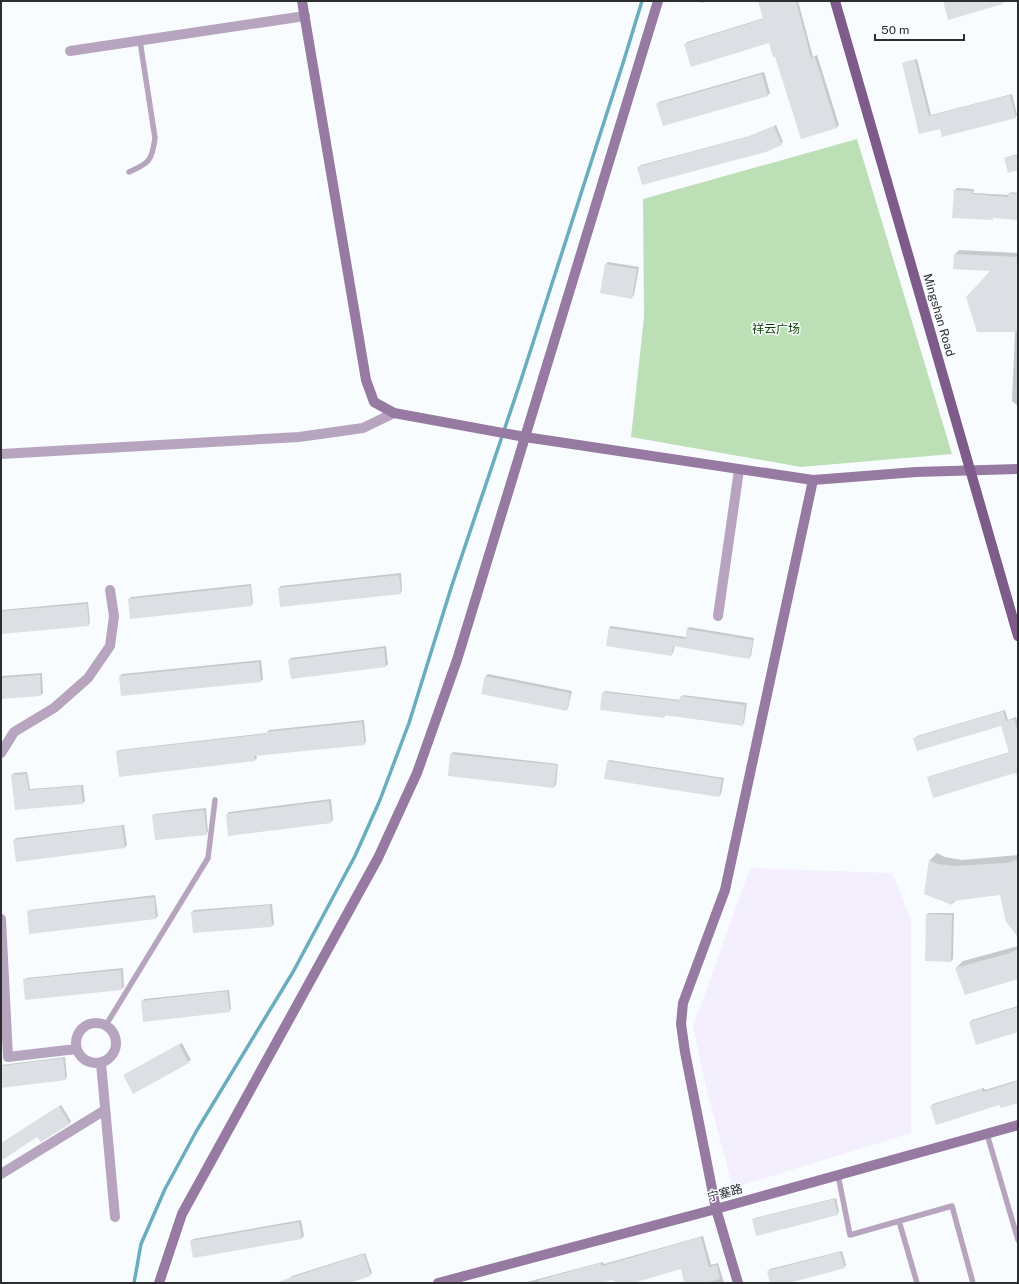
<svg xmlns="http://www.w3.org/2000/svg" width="1019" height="1284" font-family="'Public Sans','Noto Sans SC',sans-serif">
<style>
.education{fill:#f3effc}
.green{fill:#bcdfb5}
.shadow{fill:#0003}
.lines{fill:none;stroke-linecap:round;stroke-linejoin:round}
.stream{stroke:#69adbf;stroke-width:3.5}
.building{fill:#dce0e4}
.lane{stroke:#b7a4bf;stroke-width:5.5}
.street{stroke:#b7a4bf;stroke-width:10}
.secondary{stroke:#967aa1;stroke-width:10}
.primary{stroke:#7e5b8b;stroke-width:10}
.labels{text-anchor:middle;stroke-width:3;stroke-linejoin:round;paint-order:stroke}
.street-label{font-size:12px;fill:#2c2d2f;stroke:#f9fcfe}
.park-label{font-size:12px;fill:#0a3b00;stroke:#f9fcfe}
</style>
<rect width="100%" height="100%" fill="#f9fcfe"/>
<path class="education" d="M750,868L892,873L911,920V1133L733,1188L705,1083L693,1027Z"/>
<path class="green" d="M857,139L952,454L801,467L631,437L644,317L643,199Z"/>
<path class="shadow" d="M701,1H710L701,3Z
M759,1H798L813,57L817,55L839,125L837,127L802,138L776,55L770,42L685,44L687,42L764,18Z
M917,59L931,115L1012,94L1017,115L1015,117L941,127L920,133L903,64L905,62Z
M764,72L770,93L768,95L657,104L659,102Z
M776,125L783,142L781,144L639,167L641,165L750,136Z
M1018,154V169L1005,159L1007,157Z
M957,188L974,189L973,193L1009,195L1011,192L1018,193V219L994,217L992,219L955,190Z
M959,250L1018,253V406L1012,401L1015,331L992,270L955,254Z
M608,262L639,267L634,295L632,297L606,264Z
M401,573L402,591L400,593L279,588L281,586Z
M251,584L253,603L251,605L129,599L131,597Z
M88,602L90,623L88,625L1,632V610Z
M611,626L686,637L687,629L689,627L754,638L751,656L749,658L675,645L673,653L671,655L607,645L609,628Z
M386,646L388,664L386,666L289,660L291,658Z
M261,660L263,679L261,681L122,695L120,676L122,674Z
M42,673L43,693L41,695L1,698V676Z
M488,674L572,691L568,708L566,710L483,693L486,676Z
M605,691L680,700L683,695L747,703L744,723L742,725L666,715L664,717L603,693Z
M1005,710L1008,720L1016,717L1018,724V771L928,778L930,776L1010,752L1002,725L915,738L917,736Z
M364,720L366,742L364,744L256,755L257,758L255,760L117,752L119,750L267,733L269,730Z
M453,752L558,764L556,785L554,787L451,754Z
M609,760L724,778L721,794L719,796L608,762Z
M27,772L30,789L83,785L85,801L83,803L16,809L12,775L14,773Z
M331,799L333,820L331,822L227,814L229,812Z
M206,808L208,832L206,834L153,816L155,814Z
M124,825L127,845L125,847L14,840L16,838Z
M937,853L945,857L962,860L1018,855V933L1000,894L957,899L952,904L925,894L930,860Z
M155,895L158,916L156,918L28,912L30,910Z
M272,904L274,924L272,926L192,912L194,910Z
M929,913H954L953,959L951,961L927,914Z
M1018,946V978L956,968L963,961Z
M123,968L124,987L122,989L24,980L26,978Z
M229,990L231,1009L229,1011L142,1001L144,999Z
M1018,1006V1031L970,1022L972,1020Z
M182,1043L191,1060L133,1092L124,1075Z
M65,1057L67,1077L65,1079L1,1087V1065Z
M1018,1080V1102L931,1106L933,1104L984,1088L985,1090Z
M61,1105L71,1121L70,1123L41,1141L38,1135L1,1156V1144Z
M836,1198L839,1212L837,1214L753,1220L755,1218Z
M301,1220L304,1236L302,1238L191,1241L193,1239Z
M703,1236L711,1265L718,1263L724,1283H685L681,1268L630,1283H615L613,1278L596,1283H523L603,1262L604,1264Z
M842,1251L846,1265L844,1267L785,1283H771L768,1271L770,1269Z
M365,1253L372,1273L370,1275L347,1283H292L290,1278L292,1276Z"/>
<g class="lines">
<path class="stream" d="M134,1283L141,1244L165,1189L197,1130L293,972L355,856L380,800L409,723L452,585L520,383L624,60L642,1"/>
</g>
<path class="building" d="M758,1H796L811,58L815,57L837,128L801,139L775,57H773L769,43L691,67L684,44L763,19Z
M943,1H1003V4L948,20Z
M915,60L929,116L1010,95L1016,118L942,137L940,129L919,134L902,63Z
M762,74L768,96L663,126L656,104Z
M774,126L782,145L766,152L642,185L637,167L747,137Z
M1018,155V170L1008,173L1004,158Z
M954,190L972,191V194L1008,197V193L1018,194V220L993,218V220L952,218Z
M954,254L1018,257V332H977L966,297L990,271L953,269Z
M605,264L637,269L632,299L600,293Z
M399,575L401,594L280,607L278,588Z
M250,586L252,606L130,619L128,599Z
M87,604L89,626L1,634V611Z
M609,628L685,639L687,629L753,640L749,659L673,646L672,656L606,646Z
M384,648L386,667L291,679L288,660Z
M259,662L261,682L121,696L119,676Z
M40,675L41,696L1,699V678Z
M485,676L570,693L567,711L481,694Z
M602,692L679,701L680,696L745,705L743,726L665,715L664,718L600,710Z
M1003,711L1006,721L1014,719L1018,731V774L1016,775L1015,773L933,798L927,777L1009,753L1001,726L917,751L913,738Z
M362,722L365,745L254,756L255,761L119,777L116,751L266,734V732Z
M450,754L557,765L554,788L448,776Z
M607,761L722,779L719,797L604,779Z
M26,774L29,790L81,786L83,804L15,810L11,775Z
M329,801L332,823L228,836L226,814Z
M204,810L207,835L155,840L152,815Z
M122,826L125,848L16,862L13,840Z
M1018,859V937L1006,922L1000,895L953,901L952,905L924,894L929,860L938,864L954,866L1006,863Z
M154,897L156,919L29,934L27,911Z
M270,905L272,927L193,933L191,912Z
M926,914L952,915L951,962L925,961Z
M1018,949V979L965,995L955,968L1007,954Z
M121,970L122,990L25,1000L23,979Z
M227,991L230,1012L143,1022L141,1001Z
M1018,1007V1032L976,1045L969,1022Z
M179,1044L189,1063L133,1094L123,1075Z
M63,1058L66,1080L1,1088V1066Z
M1018,1081V1103L1001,1108L999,1105L936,1125L930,1106L982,1089L983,1092Z
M59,1106L70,1124L41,1142L37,1137L1,1161V1143Z
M834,1199L838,1215L756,1236L752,1219Z
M299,1222L302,1239L193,1258L190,1241Z
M701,1237L709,1267L717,1265L720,1279L705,1283H684L681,1269L633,1283H614L613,1280L600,1283H539V1280L601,1263L602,1266Z
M840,1252L845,1268L789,1283H770L767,1271Z
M364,1254L371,1276L350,1283H280V1281Z"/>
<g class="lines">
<path class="lane" d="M129,172C150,163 152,160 155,138L140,41
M106,1025L208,858L215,800
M987,1134L1018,1240
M838,1175L850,1235L952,1206L973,1283
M899,1221L917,1283"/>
<path class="street" d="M70,51L305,16
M1,454L299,437L363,428L394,413
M718,616L739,470
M1,753L14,732L54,708L88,678L110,646L114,616L110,590
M1,919L8,1057L76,1049
M76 1043a20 20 0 1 1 40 0a20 20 0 1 1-40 0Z
M101,1063L115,1217
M1,1174L105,1110"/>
<path class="secondary" d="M302,1L366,380L374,402L394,413L525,437L813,480L916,472L1018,469
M159,1283L182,1214L378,858L417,773L457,660L658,1
M438,1283L716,1209L1018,1125
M738,1283L716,1209L685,1052L681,1024L683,1003L725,890L813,480"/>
<path class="primary" d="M835,1L1018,636"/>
</g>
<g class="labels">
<g class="street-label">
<text transform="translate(939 315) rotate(74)" y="4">Mingshan Road</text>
<text transform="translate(725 1193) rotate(-15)" y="4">宁塞路</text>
</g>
<g class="park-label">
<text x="776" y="333">祥云广场</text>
</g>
</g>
<rect width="1019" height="1284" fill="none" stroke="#2c2d2f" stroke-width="4"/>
<path d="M875 34v6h89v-6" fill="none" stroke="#2c2d2f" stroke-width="2"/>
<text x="881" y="34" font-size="12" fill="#2c2d2f" stroke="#f9fcfe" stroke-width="3" paint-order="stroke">50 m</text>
</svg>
